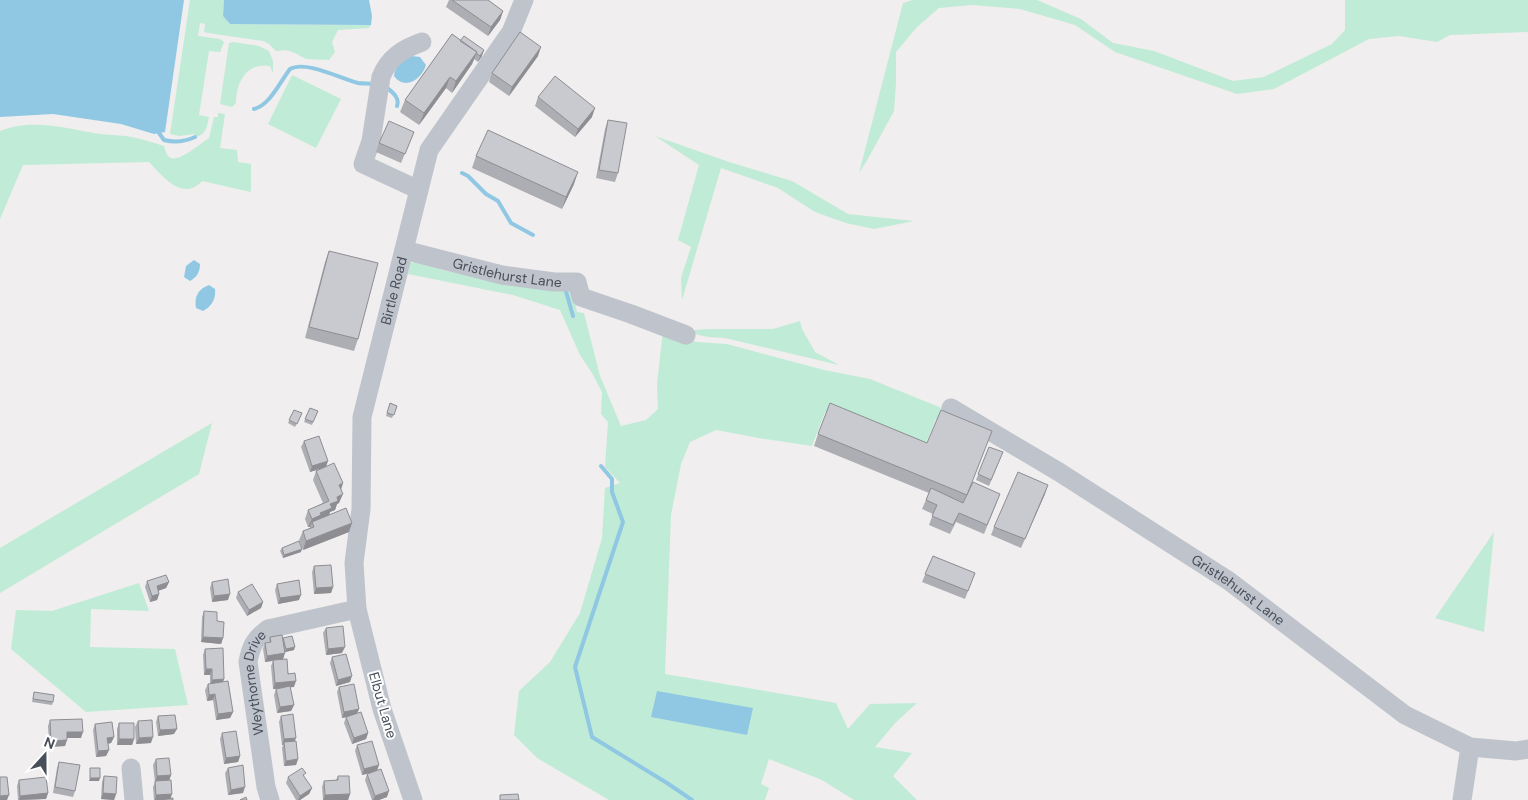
<svg xmlns="http://www.w3.org/2000/svg" width="1528" height="800" font-family="'DM Sans',sans-serif">
<style>
.green{fill:#c0ebd6}
.water{fill:#90c8e4}
.lines{fill:none;stroke-linecap:round;stroke-linejoin:round}
.stream{stroke:#90c8e4;stroke-width:4}
.minor{stroke:#bec3cc;stroke-width:19}
.wall{fill:#adaeb3}
.shaded-wall{fill:#8d8d92}
.building{fill:#c9cad0;stroke:#8d8d92}
.labels{text-anchor:middle;stroke-width:4;stroke-linejoin:round;paint-order:stroke}
.street-label{font-size:14px;fill:#484f5a;stroke:#fff}
</style>
<rect width="100%" height="100%" fill="#f0eeee"/>
<path class="green" d="M190,0H224L223,16L230,24L371,25L369,28L338,30L332,42L335,52L329,60L306,59L295,53L286,50L276,51L269,44L263,41L208,33L204,32L205,24L200,23L198,36L220,39L224,42L220,52L209,51L199,115L209,117C207,127 206,134 196,137L194,134L180,136L170,134Z
M913,0H1037L1081,19L1113,43L1154,51L1233,81L1264,77L1332,44L1345,30V0H1528V32L1450,35L1437,42L1399,36L1369,39L1274,89L1237,94L1115,52L1075,25L1020,9L972,5L939,8L917,27L896,52V83L894,111L869,157L859,173L903,3Z
M233,42L259,46L269,51L273,61V73L270,66C247,62 236,82 236,103L232,107L220,104L229,43Z
M292,75L341,99L316,148L268,124Z
M218,113L225,114L220,148L237,150L238,162L251,164V192L202,181C183,202 163,177 149,162L23,165L0,219V131C31,118 67,128 99,134C108,135 117,135 126,136C139,138 151,142 164,146C165,149 166,154 169,157C178,164 201,143 209,138L214,117H218Z
M655,136L729,162L792,181L848,214L914,221L874,229L846,223L815,212L778,188L721,168L682,300L681,278L691,247L678,240L699,165Z
M416,262L446,271L572,288L577,312L584,313L600,376L621,426L646,420L658,409L657,384L663,330L697,342L727,344L824,370L870,379L949,411L988,441L936,419L922,453L825,412L812,446L759,438L716,430L690,442L681,464L671,515L665,674L836,703L848,729L870,704L917,703L895,723L875,747L912,753L893,776L917,800H854L822,780L769,759L761,784L769,788L765,800H609L537,758L514,735L519,691L550,662L580,613L602,538L605,488L620,483L605,467L608,422L601,414L602,392L592,373L580,355L560,310L513,295L408,274L410,263Z
M800,321L802,329L815,352L839,365L725,338L708,337L681,331L708,329H773Z
M212,423L199,474L0,593V548Z
M1494,532L1484,632L1435,618Z
M139,583L149,611L91,609L90,647L175,649L188,705L86,712L11,649L16,610L52,611Z"/>
<path class="water" d="M0,0H184L165,132L154,134L121,124L53,114L0,117Z
M224,0H369L372,16L371,25L230,24L223,16Z
M412,56L420,57L426,65C422,79 405,91 394,76C395,65 402,61 412,56Z
M194,260L200,264C200,272 197,277 190,281L184,277L186,266Z
M209,285L215,289C216,299 212,306 203,311L196,308C194,297 198,289 209,285Z
M657,691L753,708L747,735L651,717Z"/>
<g class="lines">
<path class="stream" d="M386,87C392,92 400,97 397,106
M254,109C270,105 280,82 290,69C306,60 341,79 358,83C363,84 369,83 374,84
M159,133L164,140C175,143 184,142 195,137
M462,173L468,176L486,194L498,201L511,223L533,235
M565,288L573,316
M601,466L612,479V492L623,522L575,667L592,737L667,783L692,800"/>
<g class="minor">
<path d="M419,190L363,164L371,141L381,77C389,57 403,49 422,42"/>
<path id="s1" d="M404,250L502,275L554,282H577L581,297L631,314L686,335"/>
<path id="s2" d="M951,408L1059,472L1229,581L1405,715L1470,747L1516,751L1528,749"/>
<path d="M131,768L134,800"/>
<path id="s3" d="M270,800L266,787L248,662C251,645 255,639 268,629L357,609"/>
<path id="s4" d="M413,800L382,709L357,609L354,563L361,509L362,417L429,150L511,32L524,0"/>
<path d="M1462,800L1470,747"/>
</g>
</g>
<path class="wall" d="M449,0H488L503,11L500,20L488,36L446,7Z
M452,34L482,56L478,62L474,59L472,64L452,93L446,88L419,125L400,112L405,100Z
M538,56L509,96L489,82L492,73Z
M538,97L592,117L575,137L535,106Z
M608,120L618,173L615,182L596,178L605,129Z
M414,132L401,163L376,152L379,143Z
M476,156L574,184L562,209L472,168Z
M329,251L358,339L354,351L305,338L325,262Z
M390,403L397,406L392,418L386,416Z
M310,408L318,411L312,425L304,422Z
M294,410L302,413L295,427L288,423Z
M818,434L971,485L997,502L984,534L956,522L950,534L929,525L933,514L922,509L929,493L814,446Z
M304,441L326,466L343,483L341,490L339,503L337,504L335,510L330,512L329,515L349,532L303,550L299,540L303,531L310,528V527H308L305,519L308,510L323,503L313,480L316,471L324,467L310,472L301,447Z
M989,447L1003,452L989,486L976,480Z
M1045,494L1021,548L991,535L994,527Z
M282,548L301,552L283,558L280,551Z
M933,556L975,573L965,599L922,582Z
M314,566L333,587L331,593L314,594L312,572Z
M147,581L169,582L166,588L158,591L159,594L157,600L150,602L145,587Z
M212,582L228,600L212,602L210,588Z
M277,584L299,600L278,604L275,590Z
M238,592L263,602L261,608L247,616L236,598Z
M204,611L217,621L223,638L221,644L201,642L202,617Z
M326,628L342,653L326,655L323,633Z
M270,637L283,639V638L294,650L285,652L283,659L294,687H290L294,705L291,711L277,713L274,695L276,689H273L271,666L273,661L265,662L263,649L265,643H268Z
M205,649L224,679L223,681L233,712L230,718L216,720L213,700L207,701L205,690L208,684H210V675H204L203,655Z
M332,657L350,682L336,686L330,663Z
M339,687L359,709L357,714L368,733L366,739L352,744L344,723L346,717L350,716L342,718L337,692Z
M34,692L53,702L52,705L32,702Z
M158,716L174,734L158,736L156,722Z
M281,716L295,741L298,759L296,765L284,766L282,748L283,745H282L279,722Z
M50,720L81,738H67L65,746L49,747L48,726Z
M138,721L151,743L136,744L135,727Z
M119,723L134,739L132,745H117V729Z
M95,724L114,737L111,743L108,744L109,750L106,756L96,757L93,730Z
M222,733L240,756L238,762L224,764L220,739Z
M357,745L377,771L387,797L379,800H372L365,780L367,774L376,771L362,775L355,751Z
M156,759L171,775L169,780L171,798L173,800H154L153,787L155,782L153,765Z
M59,762L75,791L73,797L53,793L57,768Z
M228,768L243,793L228,795L225,773Z
M104,776L116,794L114,800L101,799L102,782Z
M338,776L350,794L348,800H323L322,787L324,781L336,780Z
M288,777L312,788L309,794L300,800H296L286,783Z
M19,780L48,793L46,799L18,800L17,786Z"/>
<path class="shaded-wall" d="M503,11L500,20L488,36L491,27Z
M541,47L538,56L509,96L512,87Z
M484,50L482,56L478,62L480,56Z
M477,52L472,64L452,93L456,81Z
M450,77L446,88L419,125L424,113Z
M595,108L592,117L575,137L578,129Z
M578,172L574,184L562,209L566,197Z
M328,461L326,467L310,472L312,466Z
M343,483L340,492L339,485Z
M1048,485L1045,494L1021,548L1025,539Z
M343,494L339,503L337,504L335,510L330,512L329,516L312,522L310,527H308L312,519L330,504L337,497Z
M352,523L349,532L303,550L306,541Z
M302,549L301,552L283,558L284,555Z
M169,582L166,588L155,592L157,586Z
M333,587L331,593L314,594L316,588Z
M159,594L157,600L150,602L152,596Z
M230,594L228,600L212,602L214,596Z
M301,595L299,600L278,604L280,598Z
M263,602L261,608L247,616L249,610Z
M203,637L223,638L221,644L201,642Z
M295,647L294,650L285,652L286,649Z
M345,647L342,653L326,655L328,649Z
M285,653L283,659L265,662L267,656Z
M206,669H212L210,675H204Z
M352,676L350,682L336,686L338,680Z
M224,679L222,685L210,686L212,680Z
M296,681L294,687L273,689L275,683Z
M215,694L213,700L207,701L209,695Z
M294,705L291,711L277,713L280,707Z
M359,709L356,715L342,718L344,712Z
M233,712L230,718L216,720L218,714Z
M177,729L174,734L158,736L160,730Z
M67,732H83L81,738H65Z
M368,733L366,739L352,744L354,738Z
M114,737L111,743L105,744L107,738Z
M153,737L151,743L136,744L139,738Z
M296,738L294,743L284,742L283,745H282L284,739Z
M119,739H134L132,745H117Z
M67,740L65,746L49,747L51,741Z
M109,750L106,756L96,757L98,751Z
M240,756L238,762L224,764L226,758Z
M298,759L296,765L284,766L286,761Z
M379,765L377,771L362,775L364,769Z
M171,775L169,781L155,782L157,776Z
M90,778H100L99,781H89Z
M245,787L243,793L228,795L231,790Z
M312,788L309,794L300,800H298L300,796Z
M389,791L387,797L379,800H373L375,796Z
M48,793L46,799L19,800L20,796Z
M103,793L116,794L114,800L101,799Z
M172,794L170,800H155L156,795Z
M350,794L348,800H323L325,795Z
M9,795L7,800H0V796Z"/>
<path class="building" d="M452,0H488L503,11L491,27Z
M520,32L541,47L512,87L492,73Z
M452,34L477,52L456,81L450,77L424,113L405,100Z
M464,36L484,50L480,56L476,53L477,52L460,41Z
M555,76L595,108L578,129L538,97Z
M608,120L627,123L618,173L599,170Z
M389,121L414,132L405,154L379,143Z
M488,130L578,172L566,197L476,156Z
M329,251L378,263L358,339L309,327Z
M390,403L397,406L394,415L387,413Z
M830,403L927,443L941,410L992,431L967,495L818,434Z
M310,408L318,411L313,422L305,419Z
M294,410L302,413L297,424L289,420Z
M319,436L328,461L312,466L304,441Z
M989,447L1003,452L991,480L978,474Z
M334,463L343,483L339,485L343,494L337,497L338,501L330,504L332,508L320,513L321,515L312,519L308,510L329,501L316,471Z
M1018,472L1048,485L1025,539L994,527Z
M973,482L1000,494L987,525L959,513L953,525L932,516L937,505L926,500L931,488L963,503Z
M346,508L352,523L306,541L303,531L314,527L312,522Z
M299,541L302,549L284,555L282,548Z
M933,556L975,573L968,591L925,574Z
M331,565L333,587L316,588L314,566Z
M166,575L169,582L157,586L159,594L152,596L147,581Z
M228,579L230,594L214,596L212,582Z
M299,580L301,595L280,598L277,584Z
M252,584L263,602L249,610L238,592Z
M204,611L217,612V621L224,622L223,638L203,637Z
M343,626L345,647L328,649L326,628Z
M282,635L285,653L267,656L265,643L271,642L270,637Z
M292,636L295,647L286,649L283,638Z
M223,648L224,679L212,680V669H206L205,649Z
M346,654L352,676L338,680L332,657Z
M287,659L288,674L295,673L296,681L275,683L273,660Z
M228,681L233,712L218,714L215,694L209,695L208,684Z
M354,684L359,709L344,712L339,687Z
M290,686L294,705L280,707L276,689Z
M34,692L54,695L53,702L33,699Z
M361,712L368,733L354,738L346,717Z
M293,714L296,738L284,739L281,716Z
M175,715L177,729L160,730L158,716Z
M82,719L83,732H67V740L51,741L50,720Z
M152,720L153,737L139,738L138,721Z
M112,722L114,737L107,738L109,750L98,751L95,724Z
M119,723H134V739H119Z
M236,731L240,756L226,758L222,733Z
M296,741L298,759L286,761L284,742Z
M372,741L379,765L364,769L357,745Z
M169,758L171,775L157,776L156,759Z
M59,762L80,765L75,791L55,787Z
M243,765L245,787L231,790L228,768Z
M90,768H100V778H90Z
M302,768L306,773L303,775L312,788L300,796L288,777Z
M381,769L389,791L375,796L367,774Z
M104,776L117,777L116,794L103,793Z
M338,776H349L350,794L325,795L324,781L338,780Z
M0,777H7L9,795L0,796Z
M46,777L48,793L20,796L19,780Z
M171,780L172,794L156,795L155,781Z
M518,794L519,800H500V795Z
M246,797L247,800H240Z
M173,798V800H159Z"/>
<g class="labels">
<g class="street-label">
<text dy="5" stroke="none"><textPath href="#s1" startOffset="106">Gristlehurst Lane</textPath></text>
<text dy="5" stroke="none"><textPath href="#s4" startOffset="522">Birtle Road</textPath></text>
<text dy="5" stroke="none"><textPath href="#s2" startOffset="340">Gristlehurst Lane</textPath></text>
<text dy="5" stroke="none"><textPath href="#s3" startOffset="120">Weythorne Drive</textPath></text>
<text transform="translate(383 705) rotate(74)" y="5">Elbut Lane</text>
</g>
</g>
<g transform="translate(45 755) rotate(21)" stroke="#ffffff" stroke-width="4" paint-order="stroke">
<path d="M0-4L9 19L0 12L-9 19Z" fill="#484f5a"/>
<text y="-8" font-size="14" font-weight="bold" text-anchor="middle" fill="#484f5a">N</text>
</g>
</svg>
